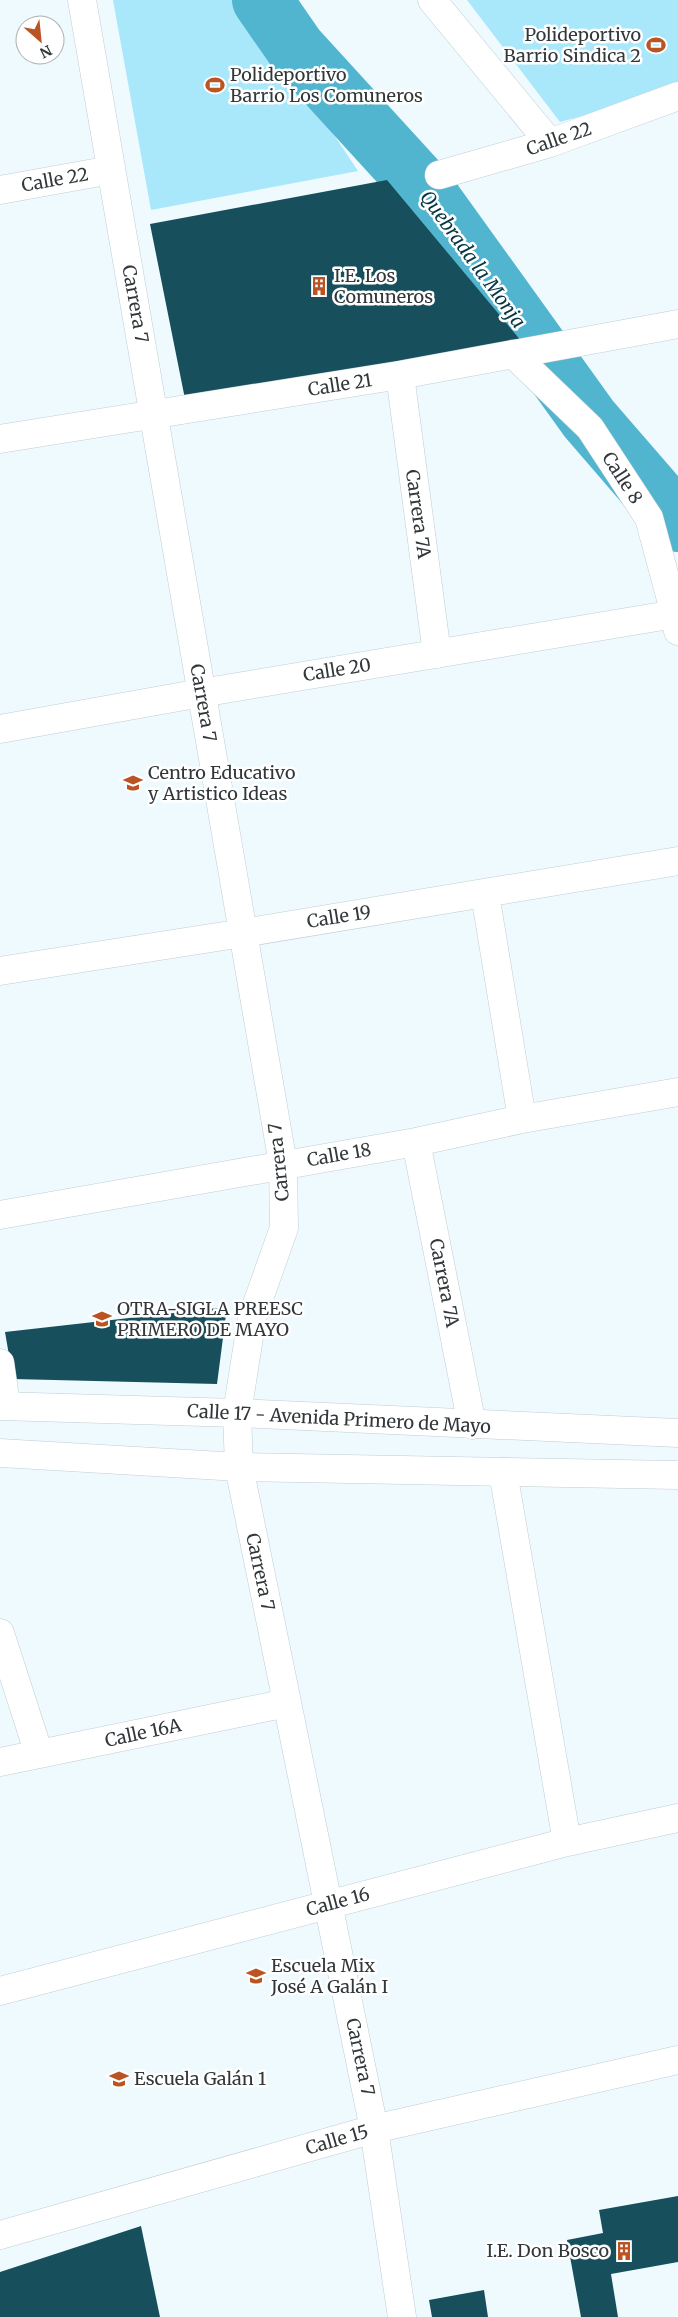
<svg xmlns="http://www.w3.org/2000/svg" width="678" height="2317" font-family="Merriweather,serif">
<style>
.green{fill:#a9e7fa}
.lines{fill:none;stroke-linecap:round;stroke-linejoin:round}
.river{stroke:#51b5d0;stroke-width:60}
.building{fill:#184f5d}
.street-casing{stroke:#bfced3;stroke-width:29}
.secondary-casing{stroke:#bfced3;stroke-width:29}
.street{stroke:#fff;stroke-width:28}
.secondary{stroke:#fff;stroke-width:28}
.labels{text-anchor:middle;stroke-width:5;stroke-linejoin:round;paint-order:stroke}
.poi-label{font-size:18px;fill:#32383a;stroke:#fff;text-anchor:start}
.street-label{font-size:18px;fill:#32383a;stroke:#fff}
.water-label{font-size:19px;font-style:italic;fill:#073743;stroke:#fff}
</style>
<rect width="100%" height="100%" fill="#eefafe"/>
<path class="green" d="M113,0H244L358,171L151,210Z
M467,0H678V90L560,122Z"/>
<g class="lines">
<path class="river" d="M262,0L296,49L423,188L589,419L678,522"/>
</g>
<path class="building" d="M387,180L527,348L185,399L150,224Z
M227,1307L217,1384L13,1379L5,1332Z
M678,2196V2262L611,2274L618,2317H581L567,2240L603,2233L599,2210Z
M141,2226L160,2317H0V2272Z
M484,2290L488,2317H432L429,2300Z"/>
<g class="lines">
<g class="street-casing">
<path id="street" d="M82,0L283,1164L284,1228L252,1318L237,1413L239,1467L374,2129L402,2317
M432,0L550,143
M439,175L550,143L678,96
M0,190L111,170
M513,354L590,428L649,518L675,614L678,631
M400,375L437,654
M0,439L400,375L678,324
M0,729L201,693L675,614
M485,894L522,1119
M0,971L243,933L678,861
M416,1142L472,1425
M0,1215L416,1142L522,1119L678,1092
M0,1363L6,1405
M503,1472L567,1842
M0,1633L39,1754
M0,1762L287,1703
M0,1991L567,1842L678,1818
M0,2235L374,2129L678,2060"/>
</g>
<g class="secondary-casing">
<path id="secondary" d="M0,1406L237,1413L678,1433
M0,1453L239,1467L678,1475"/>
</g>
<use href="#street" class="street"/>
<use href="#secondary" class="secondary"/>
</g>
<defs>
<g id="stadium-bare" transform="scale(1.5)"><path d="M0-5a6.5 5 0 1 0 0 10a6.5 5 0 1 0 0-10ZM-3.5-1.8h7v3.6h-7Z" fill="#ba5523" stroke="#fff" stroke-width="2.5" paint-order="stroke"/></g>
<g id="building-bare" transform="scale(1.5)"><path d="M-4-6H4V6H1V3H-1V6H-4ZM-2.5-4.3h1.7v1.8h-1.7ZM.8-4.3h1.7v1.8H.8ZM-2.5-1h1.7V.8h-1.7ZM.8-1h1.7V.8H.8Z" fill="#ba5523" stroke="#fff" stroke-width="2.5" paint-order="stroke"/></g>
<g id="school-bare" transform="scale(1.5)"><path d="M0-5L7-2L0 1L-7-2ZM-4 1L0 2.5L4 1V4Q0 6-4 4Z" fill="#ba5523" stroke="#fff" stroke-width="2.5" paint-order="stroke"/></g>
</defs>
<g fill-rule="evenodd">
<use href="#stadium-bare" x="656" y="45"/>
<use href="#stadium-bare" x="215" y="85"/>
<use href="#building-bare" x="319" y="286"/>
<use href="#school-bare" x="133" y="783"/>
<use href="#school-bare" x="102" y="1319"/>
<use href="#school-bare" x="256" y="1976"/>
<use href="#school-bare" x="119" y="2079"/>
<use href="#building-bare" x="624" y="2251"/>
</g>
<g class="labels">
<g class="poi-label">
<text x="641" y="41" text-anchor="end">Polideportivo<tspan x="641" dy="21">Barrio Sindica 2</tspan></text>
<text x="230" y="81">Polideportivo<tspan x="230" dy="21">Barrio Los Comuneros</tspan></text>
<text x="334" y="282">I.E. Los<tspan x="334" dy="21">Comuneros</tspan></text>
<text x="148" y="779">Centro Educativo<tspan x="148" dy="21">y Artistico Ideas</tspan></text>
<text x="117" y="1315">OTRA-SIGLA PREESC<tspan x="117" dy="21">PRIMERO DE MAYO</tspan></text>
<text x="271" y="1972">Escuela Mix<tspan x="271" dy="21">José A Galán I</tspan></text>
<text x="134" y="2085">Escuela Galán 1</text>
<text x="609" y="2257" text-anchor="end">I.E. Don Bosco</text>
</g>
<g class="street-label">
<text transform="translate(559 139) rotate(-19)" y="6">Calle 22</text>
<text transform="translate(55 180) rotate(-10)" y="6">Calle 22</text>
<text transform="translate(135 304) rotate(80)" y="6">Carrera 7</text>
<text transform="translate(340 385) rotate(-9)" y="6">Calle 21</text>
<text transform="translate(622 478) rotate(57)" y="6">Calle 8</text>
<text transform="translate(418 514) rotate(82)" y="6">Carrera 7A</text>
<text transform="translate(337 670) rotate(-9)" y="6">Calle 20</text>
<text transform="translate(203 703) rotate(80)" y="6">Carrera 7</text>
<text transform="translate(339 917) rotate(-9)" y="6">Calle 19</text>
<text transform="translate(339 1155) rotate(-10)" y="6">Calle 18</text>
<text transform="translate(279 1162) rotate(-96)" y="6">Carrera 7</text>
<text transform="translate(444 1283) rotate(79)" y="6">Carrera 7A</text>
<text transform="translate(339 1419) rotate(3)" y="6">Calle 17 - Avenida Primero de Mayo</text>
<text transform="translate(260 1572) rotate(78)" y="6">Carrera 7</text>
<text transform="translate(143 1733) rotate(-12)" y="6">Calle 16A</text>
<text transform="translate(338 1902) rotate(-15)" y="6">Calle 16</text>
<text transform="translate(360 2057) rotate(78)" y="6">Carrera 7</text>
<text transform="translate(337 2140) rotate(-16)" y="6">Calle 15</text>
</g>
<g class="water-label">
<text transform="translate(473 259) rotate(54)" y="7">Quebrada la Monja</text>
</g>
</g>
<g transform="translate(40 40) rotate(153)"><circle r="24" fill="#ffffff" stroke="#adafb0"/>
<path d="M0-4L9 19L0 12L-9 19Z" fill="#ba5523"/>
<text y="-8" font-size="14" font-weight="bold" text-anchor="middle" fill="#32383a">N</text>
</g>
</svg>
